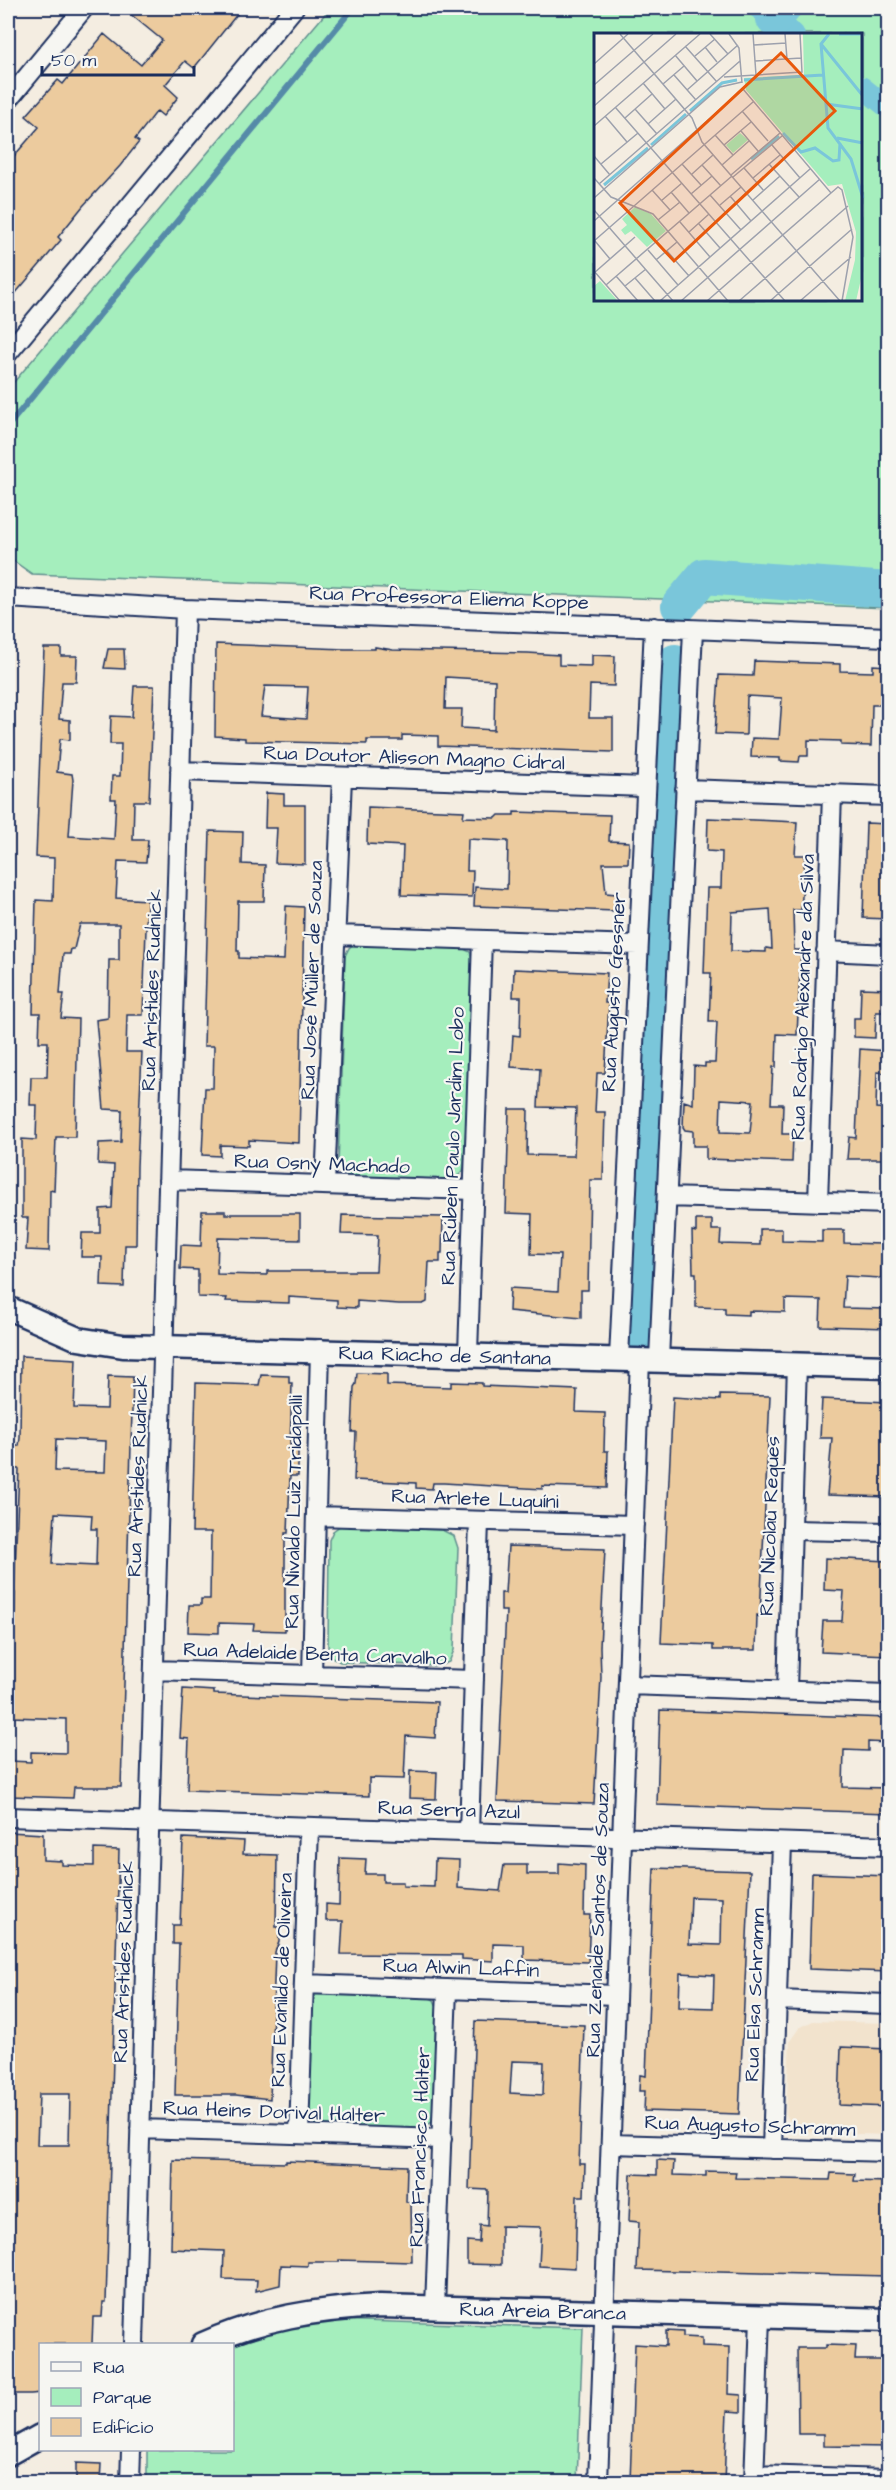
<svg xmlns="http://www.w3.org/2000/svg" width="896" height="2490" font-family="'Architects Daughter',sans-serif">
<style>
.built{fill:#f2e3cd}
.green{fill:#a5eebd;stroke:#608e8e;stroke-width:1.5;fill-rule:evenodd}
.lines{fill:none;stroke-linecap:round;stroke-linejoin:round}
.stream{stroke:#548aa8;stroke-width:6}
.canal{stroke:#7ac6da;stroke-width:21}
.river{stroke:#7ac6da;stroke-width:36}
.building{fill:#eccb9e;stroke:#1b2f5e;stroke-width:1.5;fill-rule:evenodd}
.minor-casing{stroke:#1b2f5e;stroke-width:22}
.tertiary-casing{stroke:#1b2f5e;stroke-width:27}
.minor{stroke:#f6f6f2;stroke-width:18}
.tertiary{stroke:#f6f6f2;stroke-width:22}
.labels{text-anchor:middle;stroke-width:4.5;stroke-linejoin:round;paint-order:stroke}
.street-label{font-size:20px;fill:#1b2f5e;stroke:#f6f6f2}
.inset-river{fill:none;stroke:#7ac6da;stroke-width:3}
.inset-road{fill:none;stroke:#9da1ad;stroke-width:1.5}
.view{fill:#e8590c;fill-opacity:0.15;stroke:#e8590c;stroke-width:3}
.inset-edge{fill:none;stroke:#1b2f5e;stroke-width:3}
</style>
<rect width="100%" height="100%" fill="#f4ede1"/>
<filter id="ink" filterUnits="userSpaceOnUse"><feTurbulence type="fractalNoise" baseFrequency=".0167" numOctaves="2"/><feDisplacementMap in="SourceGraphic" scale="12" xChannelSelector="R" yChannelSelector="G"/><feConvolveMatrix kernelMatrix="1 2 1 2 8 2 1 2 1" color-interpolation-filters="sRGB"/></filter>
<g filter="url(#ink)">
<path class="built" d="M813,2021L888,2023V2135L802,2132L792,2127L786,2114L790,2041L799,2028Z"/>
<path class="green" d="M330,8H888V608L32,574L8,557V389ZM596,34H862V300H596Z
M355,943L462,948L470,952L474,965L464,1165L463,1171L454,1180L350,1177L342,1173L338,1166L345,956L349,948Z
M340,1526L442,1530L454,1536L458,1548L454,1650L449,1662L439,1666L340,1662L332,1657L328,1651L329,1540L333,1531Z
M319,1991L426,1996L434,2000L438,2009L434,2114L432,2121L424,2130L320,2127L312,2123L308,2116L310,2000Z
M333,2320L583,2328L577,2482H147V2450H232L233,2345L255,2333Z"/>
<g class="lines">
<path class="stream" d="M8,426L353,8"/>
<path class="canal" d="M758,8L794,34
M862,87L888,108"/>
<path class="river" d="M774,19L783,8
M679,606L704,576L888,590
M638,1348L675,662"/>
</g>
<path class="building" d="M123,8H242L194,68L185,61L165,85L178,97L163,116L157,111L135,139L139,142L120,166L83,206L58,237L61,240L8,302V163L39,127L26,116L58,80L63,84L104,34L141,65L162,40Z
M216,644L345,649H375V647L393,650L528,653L559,655V665L592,666V655L615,656L614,686L590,685L589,718H613V752L438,746V736L402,735V740H367V744L245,741V738L215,736ZM446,677L495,680L494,730L461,728L462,709H445ZM265,686L308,687L306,719L261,716Z
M44,648H61V656H77L76,682H62L59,719L70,720V740L60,739L57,772L72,774L73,780L69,836L114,839L116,799H111L112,776H120L121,744H110L111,716L132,717L134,686H154L149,801H134L133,840H148L146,862L118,861L116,898L147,900L143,1015H127L126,1052H142L137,1166L136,1245H125L124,1287L101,1286L102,1257H81L82,1233H100V1209L112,1208L114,1165L98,1164L99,1143L121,1142L122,1110L104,1109L96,1020L108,1018L109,960H119V924H80L74,949H71L70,954H63L60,994H64L61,1018L78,1019L75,1137H56L54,1191L50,1190L49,1251L26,1250L28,1218H22V1139L36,1140L37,1105H30L31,1077H47L48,1042H39L40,1013H33L36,900L53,901L54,858L36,857Z
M108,649H124L125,669L104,668Z
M754,661L840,664V671L873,672V665L888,666V705H872L871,746L841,745V741L808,740V756H800L799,762L780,761V758L751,757L752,738L779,739L782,698L747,696L746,735L715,734L719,675L753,676Z
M266,793L284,794V805H305V864L275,863L277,828H265Z
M368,807L464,811L463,817L496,818L499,815H514V812L610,815L609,841L629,842L628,863H603L606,893L616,894V911L474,906L475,887L507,889L508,841L468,839L467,871H473L472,897L401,895L403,846L367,844Z
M708,818L797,822L795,855H805L801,910H793L794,950H801L797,1035L777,1034L776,1067H773L771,1104H783L782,1134H792L793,1137L792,1162L706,1159V1146H693V1131L685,1130L683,1127L684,1101L693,1104L694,1066L705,1067V1063H715L717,1022H709L711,973H704L705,944L707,888H721L722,852L707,851ZM770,909L772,949L766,948V952L731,951L732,912ZM721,1099L753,1101L750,1133L720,1132Z
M866,823L888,824V919L863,918Z
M210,831L243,832L242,864L265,865L264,901H238L237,951H239V958L284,960L286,906L304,907L299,1143L249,1140V1146L220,1145V1156L202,1155L205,1088H213L214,1046H204Z
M514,969L607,973L605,1003H609L605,1073H597L595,1112H605L603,1180H590L588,1290H581V1318L509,1311L510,1288L558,1291L560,1255L531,1254L532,1214L506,1213L509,1109H528L527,1155L569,1156H574L576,1108L538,1107L540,1069L511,1067L513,1035L520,1036L521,997H513Z
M861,988L888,989V1012H876L875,1038L854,1037V1018H860Z
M860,1049L888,1051V1073L877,1072L876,1108L888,1109V1159H847L849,1137L856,1138Z
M202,1211H225V1214H300V1240L218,1238L217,1274L267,1275V1271H376L378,1235L341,1234L342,1215L443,1217L442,1253H440V1262H429L427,1302L423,1304H399L357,1301V1308L337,1307V1300L289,1297V1303L226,1301L227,1298L198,1297V1270L180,1269L181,1245L201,1246Z
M696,1220H712V1230H721L720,1244L760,1245V1229H782V1241L822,1242V1230H844V1243L882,1244L881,1278L845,1276L843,1308L888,1309V1328L820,1326L821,1300L785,1299V1312L749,1311V1315L725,1314V1308L696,1307V1273H693L692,1231L696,1232Z
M21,1356L76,1359L74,1408L107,1409L108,1376L133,1377L121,1787H74L73,1798L9,1796L10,1761L31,1762V1752L66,1753V1719L12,1717L15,1593H14L19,1469H15V1446H19L20,1438ZM56,1439L106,1441L105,1472L55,1471ZM55,1513L92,1515L91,1529H97L96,1566L52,1564Z
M357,1373L387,1374V1385L451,1387V1382L482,1383V1386L577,1390L576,1412L605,1413L604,1451H608L607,1488L542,1486V1489L444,1483H433L432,1489L416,1488V1483L354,1480L356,1432H352L354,1387L356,1384Z
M261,1375L289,1376V1383H292L290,1445H298V1476H290L288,1533H285V1631L253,1630L254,1624L219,1623V1633L188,1632L189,1605H201V1599H210L211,1532H192L196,1383L259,1385Z
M720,1395L770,1396L760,1616L757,1615L756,1650H713V1645L661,1643L673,1397L720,1400Z
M822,1399L888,1402V1497L827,1495L832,1438H820Z
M508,1546L605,1549L600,1647L601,1677L594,1804L497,1801L506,1611H501V1593H505Z
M825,1558L888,1561V1655L821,1652L823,1621H842L844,1591L824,1590Z
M183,1689L214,1691V1694L437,1702L435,1738L406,1736L404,1779L369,1778V1796L187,1790L189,1739L180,1738Z
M660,1710L888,1718V1743L868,1742V1751L844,1750L843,1787L888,1788V1813L657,1805Z
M410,1771L437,1772L436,1799L409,1798Z
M9,1832L43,1834V1860L62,1861V1865L94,1866V1849L119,1850L106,2302H103L102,2317H93L92,2344H40V2393L31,2394H8ZM39,2094H70L69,2145H37Z
M183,1838L244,1841L243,1854L277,1855L276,1927H279V1942L275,1952L270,2099L236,2095H175L179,1944H173V1925H180Z
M340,1858L366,1859L365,1874H383V1882H403V1886L434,1887L435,1859L459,1860L458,1888L500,1891L504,1865H527V1874H559V1863L585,1865L584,1915H590L588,1962L524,1960V1945L493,1944V1961L462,1959V1955L341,1954L343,1921H326V1904L339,1905Z
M654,1868L750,1871L739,2114L644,2111L645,2091H639L640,2075L646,2076ZM691,1897L722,1898L721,1945L689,1944ZM680,1973L714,1975L713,2008L679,2007Z
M812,1873L888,1876V1972L809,1969Z
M475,2021L584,2025L579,2164H585L584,2196H577L575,2268L539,2266L541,2227L501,2226V2265L467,2264V2241L479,2242L480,2225L487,2226L488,2190L469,2189ZM512,2061L544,2062L543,2095L510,2093Z
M841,2047L888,2049V2107L839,2105Z
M173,2160L286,2163V2161L407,2166L406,2202H411L412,2262L339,2260V2262H308V2266L281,2265L280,2285L256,2291L257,2280L223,2279L224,2251L171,2249Z
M657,2160L674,2161L673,2175L706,2176V2171L736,2172L735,2178L830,2180L831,2173L855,2174L854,2181L888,2182V2276L637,2270L639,2222L629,2221L631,2174L657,2175Z
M666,2331L683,2332V2337L702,2338V2346L729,2347L728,2394L741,2395V2412L727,2411L724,2482H630L635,2344L666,2346Z
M826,2345L856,2346L855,2360H888V2447L824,2446V2434H798L797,2348H826Z
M76,2463L101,2464L100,2482H76Z"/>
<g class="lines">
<g class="minor-casing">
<path id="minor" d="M8,100L84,8
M8,353L294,8
M8,598L185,609L888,637
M180,771L645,787
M685,789L888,796
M336,935L637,945
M826,951L888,954
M168,1180L473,1190
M325,1185L342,777
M667,1197L888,1204
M818,1202L832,794
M468,1353L482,940
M619,1358L654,627
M659,1359L693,630
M316,1516L634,1525
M792,1530L888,1532
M154,1670L474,1680
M312,1675L320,1349
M628,1685L888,1694
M787,1690L797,1364
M8,1817L888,1846
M469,1832L479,1521
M304,1984L616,1995
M777,2000L888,2004
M140,2129L442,2139
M299,2134L309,1827
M611,2144L888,2152
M772,2149L782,1843
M435,2307L447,1989
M134,2344L185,609
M754,2475L888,2479
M130,2482L131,2450
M598,2482L640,1359
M754,2482L760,2317"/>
</g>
<g class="tertiary-casing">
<g id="tertiary">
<path id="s1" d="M8,1308L78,1339L123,1346L888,1367"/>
<path id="s2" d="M203,2344C261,2318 317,2309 380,2306L888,2320"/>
<path d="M8,2454L40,2436"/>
</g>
</g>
<use href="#minor" class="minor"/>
<use href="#tertiary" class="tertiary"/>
</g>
</g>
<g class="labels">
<g class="street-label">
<text transform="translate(449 597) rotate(2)" y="7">Rua Professora Eliema Koppe</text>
<text transform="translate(414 757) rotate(2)" y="7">Rua Doutor Alisson Magno Cidral</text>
<text transform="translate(311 980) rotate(-88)" y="7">Rua José Müller de Souza</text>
<text transform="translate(151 990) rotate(-88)" y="7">Rua Aristides Rudnick</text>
<text transform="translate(613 992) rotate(-87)" y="7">Rua Augusto Gessner</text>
<text transform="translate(802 997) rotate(-88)" y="7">Rua Rodrigo Alexandre da Silva</text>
<text transform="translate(452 1146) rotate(-88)" y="7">Rua Rúben Paulo Jardim Lobo</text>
<text transform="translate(322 1163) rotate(2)" y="7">Rua Osny Machado</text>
<text dy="7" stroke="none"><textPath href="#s1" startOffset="444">Rua Riacho de Santana</textPath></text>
<text transform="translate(137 1476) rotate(-88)" y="7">Rua Aristides Rudnick</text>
<text transform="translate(475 1498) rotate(2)" y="7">Rua Arlete Luquíni</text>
<text transform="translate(293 1512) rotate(-89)" y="7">Rua Nivaldo Luiz Tridapalli</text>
<text transform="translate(769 1526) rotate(-88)" y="7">Rua Nicolau Reques</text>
<text transform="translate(315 1653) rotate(2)" y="7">Rua Adelaide Benta Carvalho</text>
<text transform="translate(449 1809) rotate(2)" y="7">Rua Serra Azul</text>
<text transform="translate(597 1920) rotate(-88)" y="7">Rua Zenaide Santos de Souza</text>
<text transform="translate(123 1962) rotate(-88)" y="7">Rua Aristides Rudnick</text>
<text transform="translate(461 1967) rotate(2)" y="7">Rua Alwin Laffin</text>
<text transform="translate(281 1980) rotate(-88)" y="7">Rua Evanildo de Oliveira</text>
<text transform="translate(754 1995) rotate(-88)" y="7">Rua Elsa Schramm</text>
<text transform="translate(274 2111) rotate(2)" y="7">Rua Heins Dorival Halter</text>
<text transform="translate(750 2125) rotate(2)" y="7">Rua Augusto Schramm</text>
<text transform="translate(419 2147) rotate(-88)" y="7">Rua Francisco Halter</text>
<text dy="7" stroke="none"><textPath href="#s2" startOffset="345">Rua Areia Branca</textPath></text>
</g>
</g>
<g transform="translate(594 33)">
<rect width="268" height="268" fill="#f4ede1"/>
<path d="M209,1H268L269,237L262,268H251L261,227L262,199L248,151L234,153L152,57L150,45L210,42ZM146,100L154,107L139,120L132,112ZM41,174L57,181L72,198L53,214L37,198L31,202L27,197L33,192L28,186ZM6,248L23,267L22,268H0V253Z" fill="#a5eebd"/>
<path class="inset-river" d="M235,1L227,11L234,95L257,126L269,165M245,1H269M227,11L269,63M150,47L229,42M232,71L269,76M96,78L128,50L143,47M189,100L207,119L221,115L239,128L245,127L246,110M243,105L269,110M57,112L92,81M157,126L185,103M10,152L54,115"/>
<path class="inset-road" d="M26,1L98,85L108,109L246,268M116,1L134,21M135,1L145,15L148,50M159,1L162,42M191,1L193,26M160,12L192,10M91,13L123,49M111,14L123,29M81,22L103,48M101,23L121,6M161,28L207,25M0,31L34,1M80,42L102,67M130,44L208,39L206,1M49,50L71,76M69,51L90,33M0,52L59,1M149,56L237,160L244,154L248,157L259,204L248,268M93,57L144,12M0,73L82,1M21,74L191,268M41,76L63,101M148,78L174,108M11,83L33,109M31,85L58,61M54,91L82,66M0,93L106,1M147,98L164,118M121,102L139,122M130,112L157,89M178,112L206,145M0,123L16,142M7,131L44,100M88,131L107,152M175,131L205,164M108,132L127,153M128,132L155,108M150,135L170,158M98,141L119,122M137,142L186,100M139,144L188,103M0,145L17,164L59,181L134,268M159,145L186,122M5,151L146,28M58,157L76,177M77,159L95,180M97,161L118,143M116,162L147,197M136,163L157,188M0,165L126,54L148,49M159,167L186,143M67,168L88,150M126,172L147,154M0,177L79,268M64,187L86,169M0,188L149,56M86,189L116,224M105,191L126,215M95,199L115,181M0,208L159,69M1,208L16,226M54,217L84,252M73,218L95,243M62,227L83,209M0,238L26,268M0,240L41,204M22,243L44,268M41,245L61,268M12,252L138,143M31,253L52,236M66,268L216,136M87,268L226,146M113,268L237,160M145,268L254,173M176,268L258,196M206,268L257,224"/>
<path class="view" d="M187,20L241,78L80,228L26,170Z"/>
<rect width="268" height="268" class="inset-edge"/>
</g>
<rect width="896" height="2490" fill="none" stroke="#f6f6f2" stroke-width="30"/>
<rect x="15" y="15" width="866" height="2460" fill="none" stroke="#1b2f5e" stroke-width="2" filter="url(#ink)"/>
<rect x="39" y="2343" width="195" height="108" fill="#f6f6f2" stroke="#9ea6b7" stroke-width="1.5"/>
<rect x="51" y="2362" width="30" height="9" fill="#f6f6f2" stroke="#9ea6b7" stroke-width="1.5"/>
<text x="93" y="2373" font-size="18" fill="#1b2f5e">Rua</text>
<rect x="51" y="2388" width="30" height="18" fill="#a5eebd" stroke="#9ea6b7" stroke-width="1.5"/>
<text x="93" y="2403" font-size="18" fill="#1b2f5e">Parque</text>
<rect x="51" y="2418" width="30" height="18" fill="#eccb9e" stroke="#9ea6b7" stroke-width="1.5"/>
<text x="93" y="2433" font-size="18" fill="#1b2f5e">Edifício</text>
<path d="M42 66v9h152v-9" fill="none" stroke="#1b2f5e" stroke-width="3"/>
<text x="51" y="66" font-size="18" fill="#1b2f5e" stroke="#f6f6f2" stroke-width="4.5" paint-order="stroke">50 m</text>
</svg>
